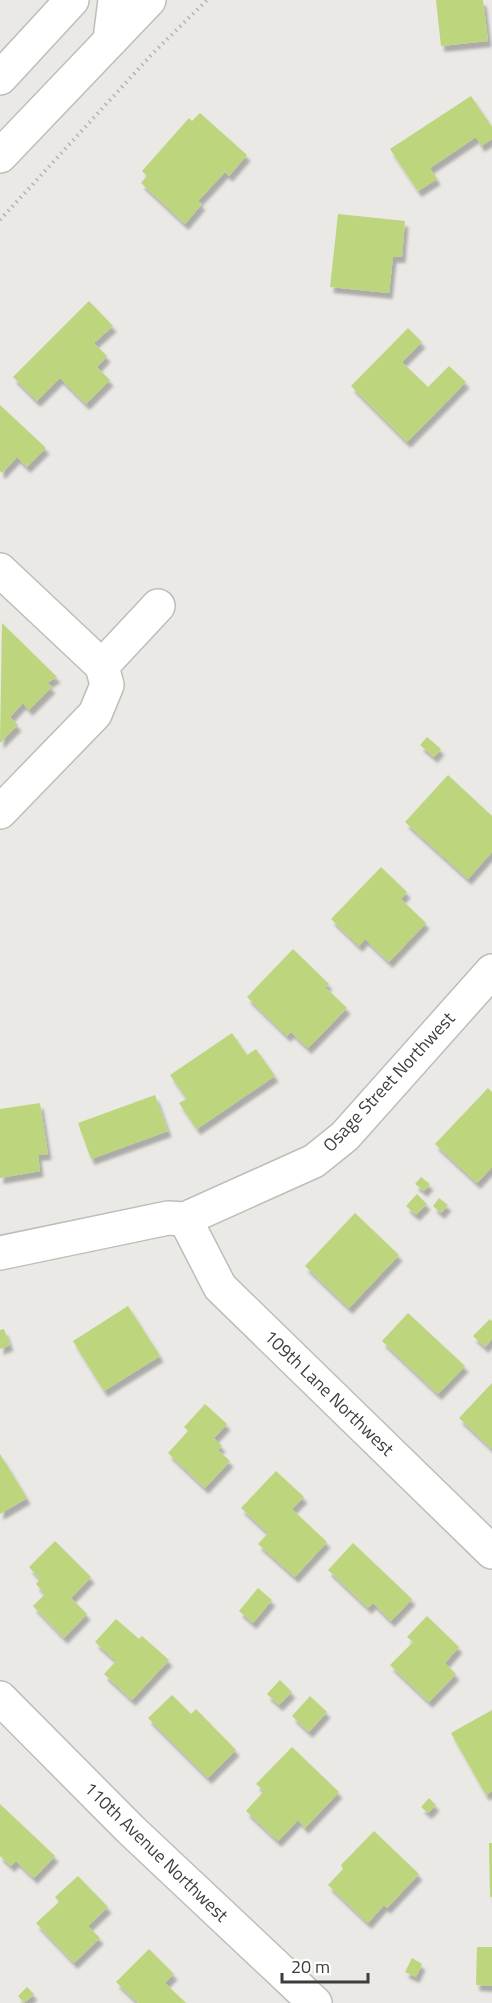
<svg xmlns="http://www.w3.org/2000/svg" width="492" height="2003" font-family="'Titillium Web',sans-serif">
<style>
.building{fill:#bdd57d;filter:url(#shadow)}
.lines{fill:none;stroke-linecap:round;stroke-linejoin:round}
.minor-casing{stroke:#bebdb9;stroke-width:36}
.major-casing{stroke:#bebdb9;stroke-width:36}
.path{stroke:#b4b4b0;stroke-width:4;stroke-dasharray:1.5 4.5;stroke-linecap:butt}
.minor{stroke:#fff;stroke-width:33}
.major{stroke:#fff;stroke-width:33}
.labels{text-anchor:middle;stroke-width:4.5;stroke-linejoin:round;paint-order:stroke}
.street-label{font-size:18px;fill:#3d3d3b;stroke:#fff}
</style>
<defs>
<filter id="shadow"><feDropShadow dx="3.5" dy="6" stdDeviation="1.5" flood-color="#0004"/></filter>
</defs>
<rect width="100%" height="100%" fill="#eae9e5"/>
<path class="building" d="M436,0H483L488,41L441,46Z
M471,96L492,127V139L481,146L476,137L430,168L437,179L418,191L390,149Z
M200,113L247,155L229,176L225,172L198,201L202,204L185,224L141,183L147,176L142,171L189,118L192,121Z
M338,214L405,221L402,257H393L389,293L330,287Z
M89,301L113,326L94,343L107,356L97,367L110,380L86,404L60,378L37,401L13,377Z
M408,328L422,342L402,362L428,387L449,366L466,382L407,442L351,386Z
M0,405L46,448L27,467L17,457L2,473L0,471Z
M2,623L57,677L47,683L52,687L29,710L23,703L10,717L18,725L0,743Z
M427,737L441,749L434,757L420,745Z
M448,775L492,816V852L468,879L405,822Z
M381,867L407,892L401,899L426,923L389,962L365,939L359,946L331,919Z
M293,949L329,984L325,987L347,1008L308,1048L291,1032L287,1036L247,997Z
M232,1033L247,1055L256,1049L275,1076L197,1129L179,1103L187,1099L170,1075Z
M488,1088L492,1092V1167L477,1183L435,1144Z
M155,1095L168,1131L91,1159L78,1123Z
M40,1103L48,1154L38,1155L40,1171L0,1178V1109Z
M421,1177L430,1184L424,1191L415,1184Z
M417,1194L427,1204L416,1215L406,1206Z
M439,1198L448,1205L441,1213L433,1206Z
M355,1213L399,1255L349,1308L305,1266Z
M128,1306L160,1356L104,1391L73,1341Z
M408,1313L465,1366L438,1394L382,1341Z
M490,1319L492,1321V1339L485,1347L473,1336Z
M4,1329L10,1345L0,1349V1330Z
M492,1383V1449L459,1418Z
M205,1404L227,1424L214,1438L222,1446L218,1450L230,1461L205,1488L168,1453L188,1431L184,1427Z
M0,1454L27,1498L0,1514Z
M276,1471L304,1497L292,1509L327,1542L295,1577L258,1544L268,1533L241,1508Z
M55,1541L91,1577L71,1598L87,1614L64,1638L33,1606L45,1594L36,1584L40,1579L29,1567Z
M353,1543L412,1599L391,1621L373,1603L368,1608L328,1570Z
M258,1588L272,1600L253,1623L239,1611Z
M427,1616L459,1647L445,1663L456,1674L429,1702L390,1665L413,1642L407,1637Z
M116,1619L139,1639L142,1636L169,1660L132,1700L104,1674L116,1661L95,1642Z
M280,1680L292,1692L279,1705L267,1694Z
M172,1695L191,1714L196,1709L236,1750L208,1778L148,1718Z
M310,1696L327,1712L309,1732L292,1716Z
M492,1710V1791L486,1795L451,1733Z
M292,1747L339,1792L305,1828L298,1820L278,1841L246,1811L264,1791L256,1784Z
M429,1798L436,1805L428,1813L421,1807Z
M0,1804L55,1856L34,1878L16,1861L11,1866L0,1856Z
M374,1831L419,1874L387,1908L384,1905L368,1923L328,1885L343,1869L341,1865Z
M489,1843H492V1897H490Z
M78,1876L108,1907L88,1926L100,1938L74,1963L36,1923L59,1902L55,1897Z
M477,1947H492V1986L476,1985Z
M149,1949L174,1974L165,1983L186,2003H138L116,1982Z
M412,1958L422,1964L416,1977L405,1972Z
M27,1987L34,1994L24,2003L18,1996Z"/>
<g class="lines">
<g class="minor-casing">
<path id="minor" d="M110,40L115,0
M0,570L102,666L107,685L95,714L0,812
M102,666L158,606
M185,1219L220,1287L492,1552
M0,1253L168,1218L185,1219L314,1161L345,1136L492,971
M0,1698L130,1829L315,2003"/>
</g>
<g class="major-casing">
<path id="major" d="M0,78L72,0
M0,156L149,0"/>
</g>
<path class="path" d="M0,220L154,52L207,0"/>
<use href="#minor" class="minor"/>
<use href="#major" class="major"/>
</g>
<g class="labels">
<g class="street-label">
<text transform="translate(389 1082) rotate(-47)" y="6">Osage Street Northwest</text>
<text transform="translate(329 1393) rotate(44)" y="6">109th Lane Northwest</text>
<text transform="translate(156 1852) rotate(44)" y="6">110th Avenue Northwest</text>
</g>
</g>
<path d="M282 1973v9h86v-9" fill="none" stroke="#3d3d3b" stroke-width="3"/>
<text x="291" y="1973" font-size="18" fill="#3d3d3b" stroke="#ffffff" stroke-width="4.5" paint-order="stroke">20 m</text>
</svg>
